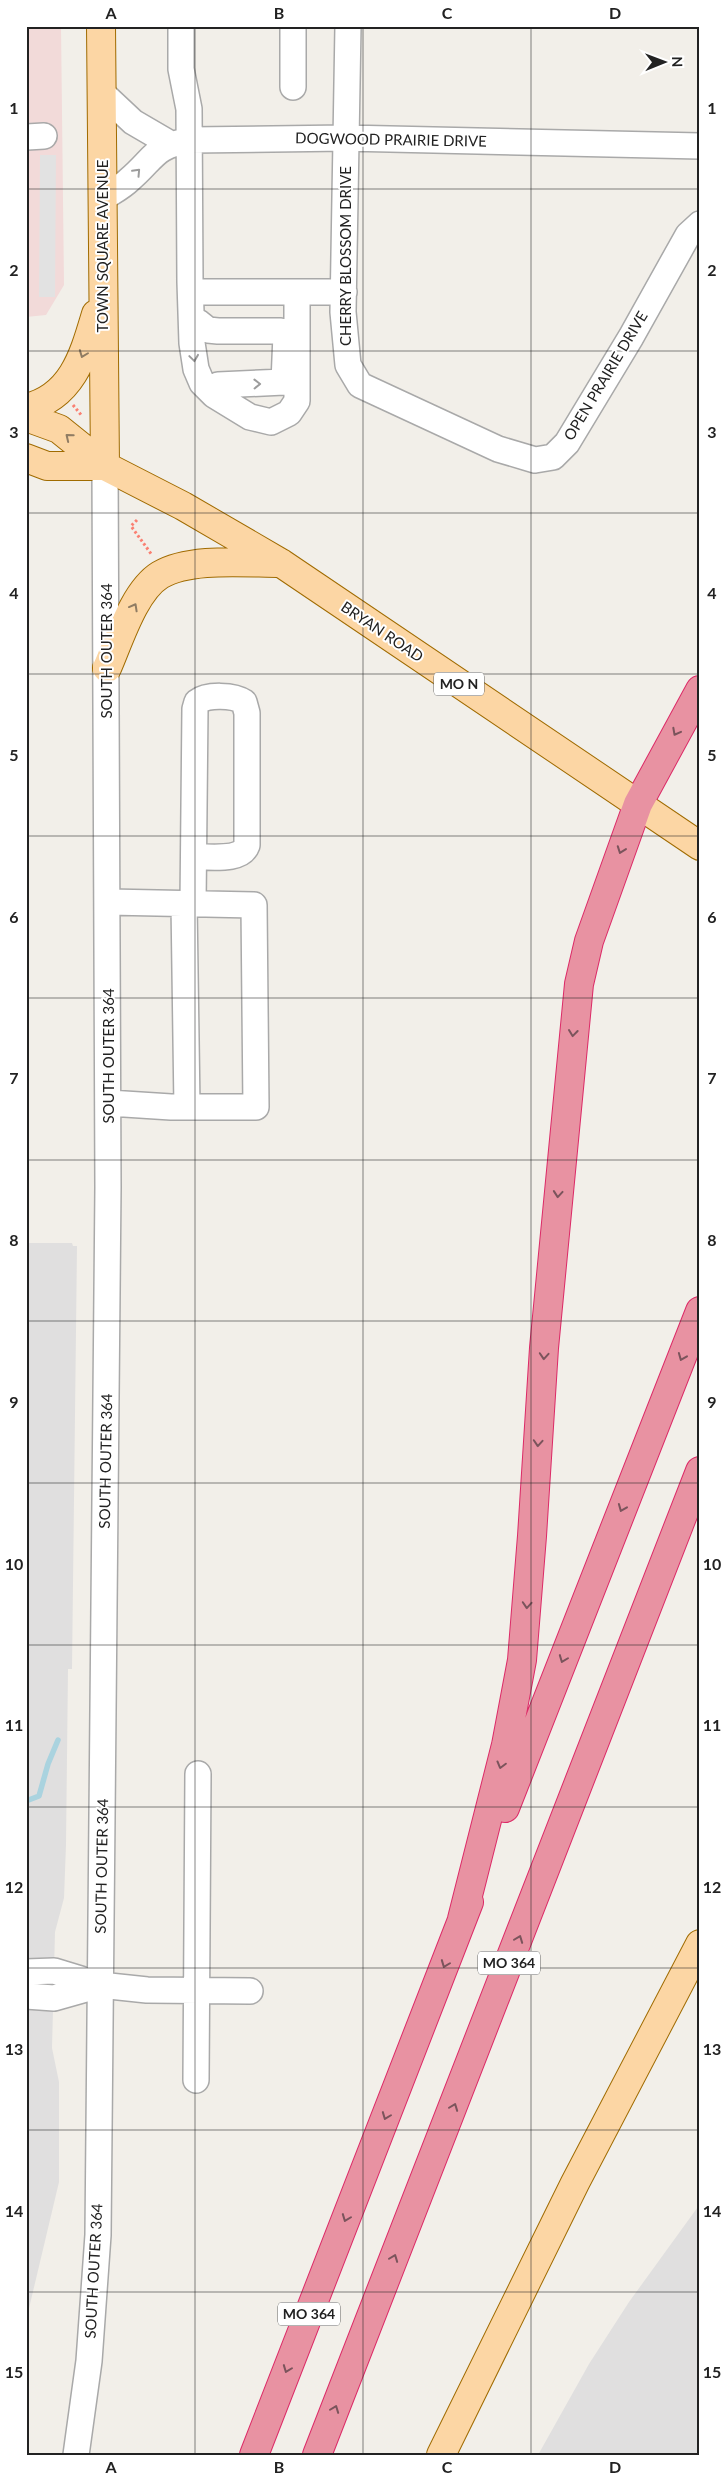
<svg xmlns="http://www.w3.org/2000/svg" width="726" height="2481" font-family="Lato,sans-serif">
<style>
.residential{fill:#e0dfdf}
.commercial{fill:#f2dad9}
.parking{fill:#e2e2e2}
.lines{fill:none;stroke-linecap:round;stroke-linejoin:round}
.stream{stroke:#aad3df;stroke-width:5.5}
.minor-casing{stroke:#a9a9a9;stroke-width:28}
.major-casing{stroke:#a06b00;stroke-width:30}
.highway-casing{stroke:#dc2a67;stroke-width:30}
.path{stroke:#fa8072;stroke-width:3;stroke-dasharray:2.5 2.5;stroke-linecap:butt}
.minor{stroke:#fff;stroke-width:25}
.major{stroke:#fcd6a4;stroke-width:28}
.highway{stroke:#e892a2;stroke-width:28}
.oneway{stroke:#9c9c9c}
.oneway2{stroke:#8f7c63}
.oneway3{stroke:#7b545c}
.grid{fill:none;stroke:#222;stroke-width:1;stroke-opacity:0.55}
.labels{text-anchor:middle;stroke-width:4;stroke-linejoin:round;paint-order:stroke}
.shield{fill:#fff;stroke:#646464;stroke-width:1}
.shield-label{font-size:14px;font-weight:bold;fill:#222}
.street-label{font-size:15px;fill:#222;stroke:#fff}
.neatline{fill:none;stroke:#222;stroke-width:2}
.grid-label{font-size:16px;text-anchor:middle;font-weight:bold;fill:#222}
</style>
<rect width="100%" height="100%" fill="#f2efe9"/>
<path class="residential" d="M26,1243H72L73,1246H77L72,1669H68L66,1845L64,1898L55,1932L52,2048L59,2082V2182L26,2321Z
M700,2204V2455H538L589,2364L629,2302Z"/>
<path class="commercial" d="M26,26H61L64,285L46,315L26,317Z"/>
<path class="parking" d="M40,155H56L55,297H39Z"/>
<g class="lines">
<path class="stream" d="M26,1801L39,1796L48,1764L58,1740"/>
<g class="minor-casing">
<path id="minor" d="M181,26V69L189,109L190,282L192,343L196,369L202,383L214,395L250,417L271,422L289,413L297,401V293
M348,26L343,312L348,365L360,385L498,449L535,460L553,457L567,443L631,337L688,235L700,224
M293,87V26
M101,92L133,122L169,143
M27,137L44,136
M103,198C112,192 122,187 129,180C155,158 153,146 191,140L346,138L700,146
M191,292H344
M192,323L198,322L208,330L218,331H281L286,335L284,382L218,385L210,391
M184,903L187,1107
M193,904L195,709L197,702C207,694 234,695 244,702L247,713V845C241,862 209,856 194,857
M109,1103L171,1107H256L254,905L109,902
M26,1972L54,1971L100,1985L147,1990L250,1991
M26,1996L54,1998L100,1985
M196,2080L198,1774
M76,2455L89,2361L98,2235L108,1187L105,466"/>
</g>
<g class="major-casing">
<path id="major" d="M101,26L105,466
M26,408C73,397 84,354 96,314
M26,417L59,429L105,466L183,506L281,563L700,846
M26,458L47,466H105
M107,668C119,641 134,591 160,575C190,557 246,563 281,563
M441,2455L575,2183L700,1944"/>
</g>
<g class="highway-casing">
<path id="highway" d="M505,1808L700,1311
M462,1919L506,1745L522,1660L532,1536L544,1348L579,984L589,941L638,804L700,690
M254,2455L469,1902
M317,2455L700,1471"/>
</g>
<path class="path" d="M73,405L82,416
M137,520L131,526L152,555"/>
<use href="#minor" class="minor"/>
<use href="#major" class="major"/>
<use href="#highway" class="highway"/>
</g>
<defs><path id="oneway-chevron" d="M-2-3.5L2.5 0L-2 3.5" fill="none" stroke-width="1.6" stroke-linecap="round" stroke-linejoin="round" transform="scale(1.25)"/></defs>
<g class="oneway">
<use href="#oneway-chevron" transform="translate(137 172) rotate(-47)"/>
<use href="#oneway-chevron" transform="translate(194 358) rotate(82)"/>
<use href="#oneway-chevron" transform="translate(257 384) rotate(-1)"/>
</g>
<g class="oneway2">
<use href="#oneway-chevron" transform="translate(83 354) rotate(111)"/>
<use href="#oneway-chevron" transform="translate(69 437) rotate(-141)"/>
<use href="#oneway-chevron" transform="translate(134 607) rotate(-61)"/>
</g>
<g class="oneway3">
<use href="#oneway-chevron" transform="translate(676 732) rotate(118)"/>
<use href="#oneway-chevron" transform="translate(621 850) rotate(110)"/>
<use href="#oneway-chevron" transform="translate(573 1033) rotate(97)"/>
<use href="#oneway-chevron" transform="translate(558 1194) rotate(95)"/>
<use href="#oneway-chevron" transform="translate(544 1356) rotate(94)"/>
<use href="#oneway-chevron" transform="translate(682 1357) rotate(112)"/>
<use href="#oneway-chevron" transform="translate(538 1443) rotate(94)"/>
<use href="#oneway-chevron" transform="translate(622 1508) rotate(112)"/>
<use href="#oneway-chevron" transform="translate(527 1605) rotate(94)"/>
<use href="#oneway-chevron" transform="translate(563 1659) rotate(111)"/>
<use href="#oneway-chevron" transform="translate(501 1765) rotate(105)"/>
<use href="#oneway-chevron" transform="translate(519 1939) rotate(-69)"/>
<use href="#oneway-chevron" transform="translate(445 1964) rotate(111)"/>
<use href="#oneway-chevron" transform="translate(454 2107) rotate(-69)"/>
<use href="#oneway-chevron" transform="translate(386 2116) rotate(111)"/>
<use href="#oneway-chevron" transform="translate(346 2218) rotate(111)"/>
<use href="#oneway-chevron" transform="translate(394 2258) rotate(-69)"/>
<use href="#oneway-chevron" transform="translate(287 2369) rotate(111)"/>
<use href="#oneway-chevron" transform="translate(335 2409) rotate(-69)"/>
</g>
<path class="grid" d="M195,26V2455M363,26V2455M531,26V2455M26,189H700M26,351H700M26,513H700M26,674H700M26,836H700M26,998H700M26,1160H700M26,1321H700M26,1483H700M26,1645H700M26,1807H700M26,1968H700M26,2130H700M26,2292H700"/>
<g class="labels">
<g class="shield">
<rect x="434" y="672.5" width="50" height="23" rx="4"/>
<rect x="478" y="1951.5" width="62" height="23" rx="4"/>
<rect x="278" y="2302.5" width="62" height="23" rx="4"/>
</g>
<g class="shield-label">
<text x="459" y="689">MO N</text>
<text x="509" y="1968">MO 364</text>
<text x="309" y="2319">MO 364</text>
</g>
<g class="street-label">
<text transform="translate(391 140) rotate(1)" y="5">DOGWOOD PRAIRIE DRIVE</text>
<text transform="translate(103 246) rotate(-90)" y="5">TOWN SQUARE AVENUE</text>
<text transform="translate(346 256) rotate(-90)" y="5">CHERRY BLOSSOM DRIVE</text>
<text transform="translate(606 376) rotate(-59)" y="5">OPEN PRAIRIE DRIVE</text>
<text transform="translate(382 632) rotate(34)" y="5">BRYAN ROAD</text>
<text transform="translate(107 651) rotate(-90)" y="5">SOUTH OUTER 364</text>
<text transform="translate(109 1056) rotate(-90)" y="5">SOUTH OUTER 364</text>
<text transform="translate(106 1461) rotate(-89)" y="5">SOUTH OUTER 364</text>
<text transform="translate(102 1866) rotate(-89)" y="5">SOUTH OUTER 364</text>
<text transform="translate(94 2271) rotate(-87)" y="5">SOUTH OUTER 364</text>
</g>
</g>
<rect width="726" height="2481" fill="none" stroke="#ffffff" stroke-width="55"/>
<g transform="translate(664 62) rotate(89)" stroke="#ffffff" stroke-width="4" paint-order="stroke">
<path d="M0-4L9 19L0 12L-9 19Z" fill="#222222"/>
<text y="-8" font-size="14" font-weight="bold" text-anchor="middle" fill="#222222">N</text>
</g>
<rect x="28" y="28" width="670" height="2426" class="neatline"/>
<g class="grid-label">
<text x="111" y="19">A</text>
<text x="279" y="19">B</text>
<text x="447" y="19">C</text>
<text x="615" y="19">D</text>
<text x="14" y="114">1</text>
<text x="712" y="114">1</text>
<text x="14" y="276">2</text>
<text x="712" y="276">2</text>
<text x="14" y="438">3</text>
<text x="712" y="438">3</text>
<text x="14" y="599">4</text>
<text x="712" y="599">4</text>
<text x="14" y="761">5</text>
<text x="712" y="761">5</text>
<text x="14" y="923">6</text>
<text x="712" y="923">6</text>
<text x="14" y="1084">7</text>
<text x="712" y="1084">7</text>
<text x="14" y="1246">8</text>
<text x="712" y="1246">8</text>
<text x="14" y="1408">9</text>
<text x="712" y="1408">9</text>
<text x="14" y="1570">10</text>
<text x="712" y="1570">10</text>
<text x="14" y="1731">11</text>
<text x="712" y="1731">11</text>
<text x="14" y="1893">12</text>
<text x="712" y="1893">12</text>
<text x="14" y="2055">13</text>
<text x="712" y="2055">13</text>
<text x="14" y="2217">14</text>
<text x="712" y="2217">14</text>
<text x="14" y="2378">15</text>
<text x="712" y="2378">15</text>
<text x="111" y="2473">A</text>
<text x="279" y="2473">B</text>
<text x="447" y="2473">C</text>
<text x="615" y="2473">D</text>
</g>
</svg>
